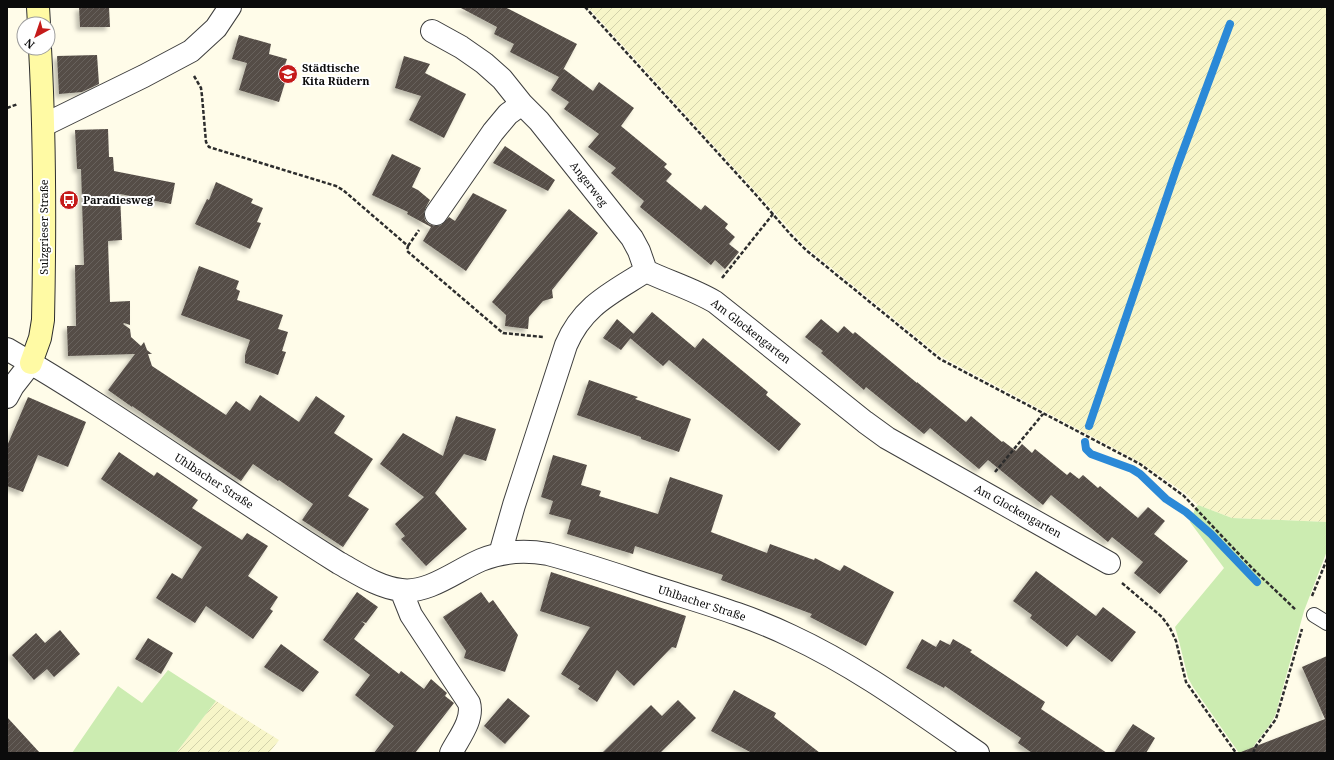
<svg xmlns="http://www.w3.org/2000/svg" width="1334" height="760" font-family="'Noto Serif',serif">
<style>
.farmland{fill:url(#farmland-furrows)}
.grass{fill:#ccecb1}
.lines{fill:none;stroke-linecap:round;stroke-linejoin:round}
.stream{stroke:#2b89d7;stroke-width:8}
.building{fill:url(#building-hatch);filter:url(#shadow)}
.lane-casing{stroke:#3e3e3e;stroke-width:16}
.street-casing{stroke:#3e3e3e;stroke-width:24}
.secondary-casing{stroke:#2d2d2d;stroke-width:24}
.path{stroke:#2d2d2d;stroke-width:2.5;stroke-dasharray:4 2;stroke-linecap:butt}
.lane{stroke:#fff;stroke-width:14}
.street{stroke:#fff;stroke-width:22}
.secondary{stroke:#fffaa4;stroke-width:22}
.labels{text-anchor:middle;stroke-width:4;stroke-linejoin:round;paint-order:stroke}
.poi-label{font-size:11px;font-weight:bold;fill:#0b0b0b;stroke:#fff;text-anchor:start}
.street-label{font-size:11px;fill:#0b0b0b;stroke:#fff}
</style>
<defs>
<pattern id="farmland-furrows" width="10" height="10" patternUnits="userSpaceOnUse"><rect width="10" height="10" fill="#f7f5c8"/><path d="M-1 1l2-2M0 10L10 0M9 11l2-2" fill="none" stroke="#d2d1aa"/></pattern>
<pattern id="building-hatch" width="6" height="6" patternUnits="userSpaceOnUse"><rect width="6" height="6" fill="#554d47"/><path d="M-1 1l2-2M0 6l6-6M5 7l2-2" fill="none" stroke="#68625d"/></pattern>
<filter id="shadow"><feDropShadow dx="-3.5" dy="3.5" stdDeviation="2" flood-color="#0004"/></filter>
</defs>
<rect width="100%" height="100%" fill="#fffce9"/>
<path class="farmland" d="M588,7H1327V522L1232,518L1198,505L1185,493L1140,462L940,356L806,247Z
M216,701L279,740L269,753H176Z"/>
<path class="grass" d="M1198,505L1232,518L1327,522V551L1304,611L1276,713C1270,729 1257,738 1250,753H1239L1193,687L1188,678L1179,641L1175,627L1224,568L1190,522L1195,509Z
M168,670L216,701L176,753H72L118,686L142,703Z"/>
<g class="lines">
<path class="stream" d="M1089,426L1177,167L1230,24
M1085,442L1086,449L1091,454L1132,469L1140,474L1166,499L1186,512L1211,534L1257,582"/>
</g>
<path class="building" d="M79,7H109L110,27H80Z
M459,7H505L577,44L563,70L564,69L593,91L599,82L634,108L621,126L667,164L664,167L672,174L666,181L701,210L705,205L728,224L725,228L735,237L729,244L739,252L725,269L715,260L711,265L640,207L644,201L611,173L616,168L588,147L599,134L564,109L569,102L551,90L559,77L510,52L514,44L494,34L497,27Z
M239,35L271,44L269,54L287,59L282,74L287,76L279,102L239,90L247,63L232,59Z
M97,55L99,84L82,92L59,94L57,56Z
M404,56L430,64L425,73L466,94L444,138L409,120L421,96L395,88Z
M108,129L109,157H113L114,171L175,183L171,204L120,194L122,240L108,241L110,302L130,301V325L124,323L123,324L130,329L131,337L141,346L144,342L147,350L152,354H148L152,366L226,415L236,401L250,411L260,395L299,422L316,396L345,416L334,433L373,459L348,496L369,509L343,547L302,520L313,504L279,480L278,481L253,464L241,481L132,406V407L108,390L135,354L68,356L67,326H76L75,265H84L81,169H77L75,130Z
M505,146L555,180L548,191L493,163Z
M392,154L421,168L412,187L418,190L430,200L426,207L424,213L425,220L429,224L435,226L441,225L449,217L455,221L473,193L507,210L466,271L423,241L431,227L407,214L408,212L372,195Z
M216,182L253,199L251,203L263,208L257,222L261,223L250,249L195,224L207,199L209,200Z
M569,209L598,233L552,290L553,298L543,301L529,317L528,329L505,326L506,315L492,302Z
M199,266L239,281L236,289L240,291L237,300L283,315L278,329L288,332L282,351L286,352L278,375L245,363V355L250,340L181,315Z
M652,312L695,348L703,338L768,392L766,395L801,424L779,451L669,360L663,366L630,338Z
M617,319L634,334L621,350L603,338Z
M821,319L838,333L844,326L853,334L855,332L917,383V382L966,422L971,416L1002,442L1003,441L1016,451L1022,444L1032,453L1035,449L1067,475L1070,472L1079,479L1083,475L1098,488L1100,486L1138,518L1148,507L1165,521L1154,534L1188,561L1160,594L1134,573L1143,562L1112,537L1108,542L1051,495L1043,505L988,460L979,469L930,428L924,434L866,387L864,390L821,353L823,351L805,337Z
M589,380L638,397L635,399L691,419L679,452L641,439V437L577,415Z
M28,397L86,422L68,467L38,455L23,492L7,486V446Z
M456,416L496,429L486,461L464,454L435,493L467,529L426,566L401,539L405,536L395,524L424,497L380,464L403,433L443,456Z
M119,452L154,476L157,472L198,500L192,508L242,540L247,533L268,546L248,576L278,597L270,609L273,611L253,639L206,606L195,623L156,598L172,573L182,579L202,547L101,479Z
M553,455L587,465L581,485L601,491L599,496L658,514L670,477L723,495L711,532L767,553L770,544L814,560L815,558L840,571L844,565L894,592L866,646L810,617L812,614L721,580L723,575L635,546L633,554L567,534L571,520L549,514L553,501L541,497Z
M1036,571L1096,616L1103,607L1136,632L1112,662L1077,635L1067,647L1030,618L1032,615L1013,601Z
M551,572L686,616L676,648L672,647L634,686L617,670L597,702L578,689L580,686L561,674L590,627L540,611Z
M357,592L378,607L366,623L361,621L365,624L354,639L399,674L401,671L424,689L431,679L447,693L445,696L454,703L415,753H374L394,726L355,695L370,675L323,640Z
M481,592L489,603L493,600L518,635L505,672L464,658L466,651L443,617Z
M60,630L80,654L54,677L47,669L34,680L12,655L36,633L45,643Z
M148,638L173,653L161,674L135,659Z
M922,639L936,647L940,640L950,645L953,639L972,650L970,652L1045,702L1041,709L1107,753H1032L1018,743L1021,738L945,686L944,688L906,668Z
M281,644L319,672L303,692L264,667Z
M1327,656V753H1241V752L1325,719L1302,667Z
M734,690L776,713L774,717L820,753H752L711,731Z
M508,698L530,716L505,744L484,726Z
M678,700L696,718L660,753H602L651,705L662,716Z
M7,717L40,753H7Z
M1133,724L1155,738L1146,753H1114Z"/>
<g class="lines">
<g class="lane-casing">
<path id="lane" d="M1314,615L1327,623"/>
</g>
<g class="street-casing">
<path id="street" d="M432,31L461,47L484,63L502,79L522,104L539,121L632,238L639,251L646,271
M44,125L144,76L191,51L216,28L230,7
M436,214L493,132L508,114L522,104
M646,271C669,282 693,289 715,302L865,422L887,438L1109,563
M7,349C97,401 182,461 268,517C292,533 315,548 339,563C359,574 378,587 401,590C428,594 457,570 481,560C503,551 525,550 548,554C586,564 623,577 660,589C704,603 750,616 791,636C858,667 917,711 978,753
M7,397L13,386L31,363
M500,554L514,505L566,345C583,305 612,293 646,271
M401,590L411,615L469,703C474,720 458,739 451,753"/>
</g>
<g class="secondary-casing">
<path id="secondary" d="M38,7L39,24
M31,363L40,338L43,320C45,229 45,139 40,48"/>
</g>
<path class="path" d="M585,7L757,196L791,235L806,250L940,359L1140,464L1184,496L1253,569L1296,610
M194,76L201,88L202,96L206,142L209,147L336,186L343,190L408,246L407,251L503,333L543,337
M7,108L18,104
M408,246L419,230
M722,278L773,214
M995,472L1043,414
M1122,583L1162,617L1170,628L1176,641L1186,682L1236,753
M1312,596L1327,559
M1253,753L1256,746L1276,719L1302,629"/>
<use href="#lane" class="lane"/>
<use href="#street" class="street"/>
<use href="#secondary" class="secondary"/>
</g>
<defs>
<g id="school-disc" transform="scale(1)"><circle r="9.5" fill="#c51b1a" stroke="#fff"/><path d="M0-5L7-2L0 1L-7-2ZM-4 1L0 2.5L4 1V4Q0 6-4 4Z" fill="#fff"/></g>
<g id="bus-disc" transform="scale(1)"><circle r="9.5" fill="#c51b1a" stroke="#fff"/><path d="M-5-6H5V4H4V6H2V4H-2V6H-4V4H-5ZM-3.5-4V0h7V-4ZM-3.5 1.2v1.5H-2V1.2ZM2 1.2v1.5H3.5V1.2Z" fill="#fff"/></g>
</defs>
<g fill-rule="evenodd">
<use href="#school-disc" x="288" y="74"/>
<use href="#bus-disc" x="69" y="200"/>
</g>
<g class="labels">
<g class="poi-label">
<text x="302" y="72">Städtische<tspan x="302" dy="13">Kita Rüdern</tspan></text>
<text x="83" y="204">Paradiesweg</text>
</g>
<g class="street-label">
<text transform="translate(589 184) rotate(52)" y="4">Angerweg</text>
<text transform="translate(44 227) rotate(-90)" y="4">Sulzgrieser Straße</text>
<text transform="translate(751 331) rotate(38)" y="4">Am Glockengarten</text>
<text transform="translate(214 481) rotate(33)" y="4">Uhlbacher Straße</text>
<text transform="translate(1018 511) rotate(29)" y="4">Am Glockengarten</text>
<text transform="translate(702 603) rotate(18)" y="4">Uhlbacher Straße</text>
</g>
</g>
<rect width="1334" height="760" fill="none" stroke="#0b0b0b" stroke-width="16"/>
<g transform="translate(36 36) rotate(220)"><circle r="19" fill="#ffffff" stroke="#9d9d9d"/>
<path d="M0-3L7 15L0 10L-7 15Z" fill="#c51b1a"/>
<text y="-6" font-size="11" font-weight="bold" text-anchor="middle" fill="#0b0b0b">N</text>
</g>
</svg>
